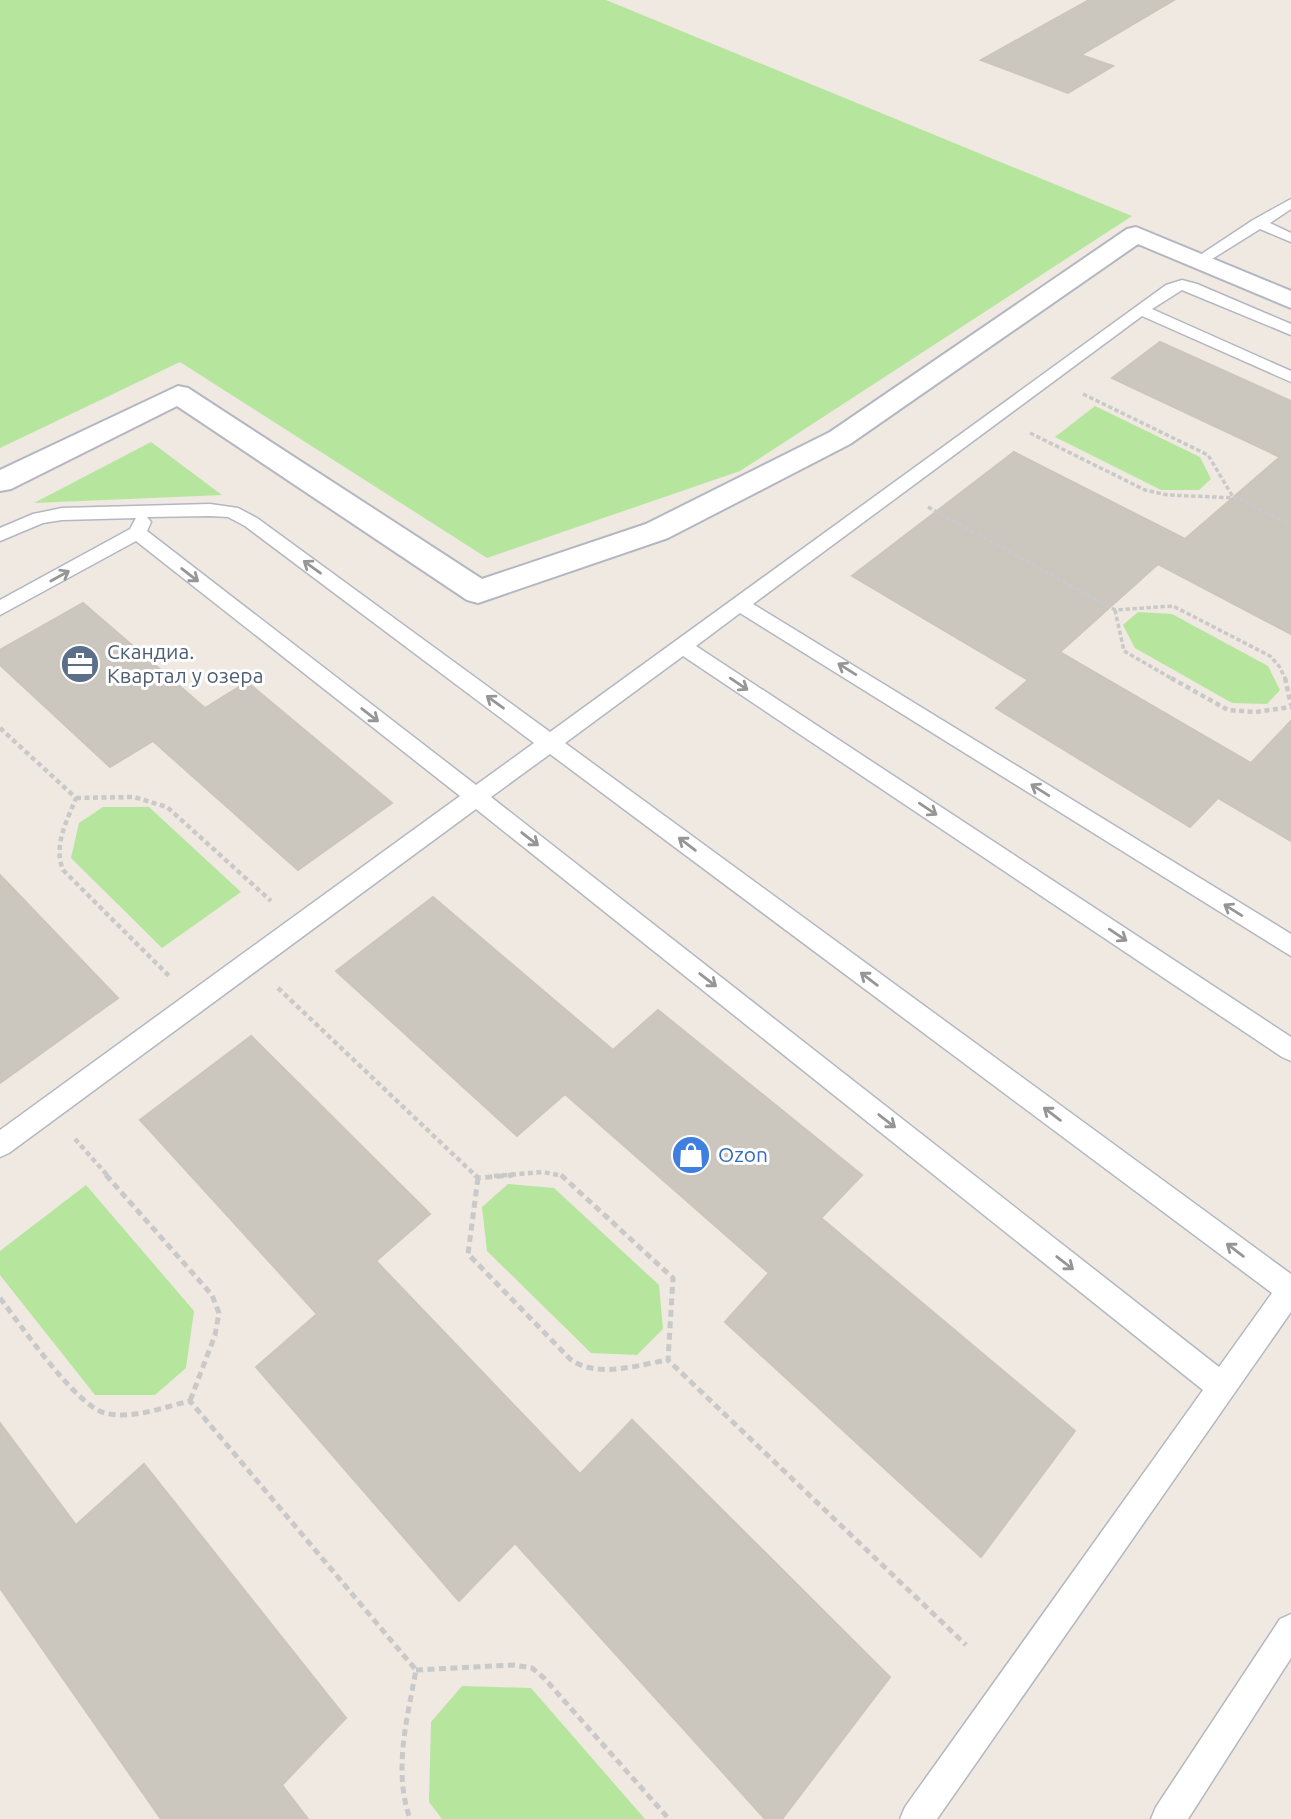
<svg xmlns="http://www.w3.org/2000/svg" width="1291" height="1819" font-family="Ubuntu,sans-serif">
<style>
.green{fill:#b6e59e}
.building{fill:#cbc7bf;stroke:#cbc5ba;stroke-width:2}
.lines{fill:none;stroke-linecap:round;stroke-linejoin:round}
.service-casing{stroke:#b4b7c1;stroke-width:3}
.minor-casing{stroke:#b4b7c1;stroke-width:4}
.path-far2{stroke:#c9c9c9;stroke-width:3.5;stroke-dasharray:4.5 2.5;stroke-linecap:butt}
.path-far1{stroke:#c9c9c9;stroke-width:4.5;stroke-dasharray:5 3.5;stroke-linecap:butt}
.path{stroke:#c9c9c9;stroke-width:5;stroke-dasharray:7 4.5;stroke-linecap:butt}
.service{fill:#fff;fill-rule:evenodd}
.minor{fill:#fff;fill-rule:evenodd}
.oneway{stroke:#969696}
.labels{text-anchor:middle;stroke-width:6;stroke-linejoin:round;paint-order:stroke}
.service-label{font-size:21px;fill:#4e5e75;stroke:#fff;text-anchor:start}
.shop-label{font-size:21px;fill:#366cbe;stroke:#fff;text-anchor:start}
</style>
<rect width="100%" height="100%" fill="#efe9e1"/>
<path class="green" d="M0,0H606L1132,216L740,471L487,558L180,362L0,448Z
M1095,406L1200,457L1211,479L1199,490H1161L1055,437Z
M151,442L222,495L34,503Z
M1138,612L1172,614L1268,666L1280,690L1267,704L1232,703L1135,648L1123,625Z
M103,807H149L241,892L162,948L71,858L79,823Z
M508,1184L554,1188L659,1285L663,1329L637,1355L591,1353L487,1251L482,1207Z
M86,1185L194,1311L186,1368L155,1395H95L0,1275V1251Z
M462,1686L531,1688L645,1819H442L429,1802L431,1722Z"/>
<path class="building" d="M1089,0H1174L1081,55L1113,66L1068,93L981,60Z
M1160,342L1291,401V634L1158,564L1060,652L1251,763L1291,721V841L1218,798L1190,827L996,708L1028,680L852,576L1014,452L1185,539L1280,457L1112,378Z
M83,603L205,708L247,682L392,803L298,870L153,741L110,767L0,665V650Z
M0,875L118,998L0,1083Z
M433,897L613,1050L658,1010L862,1175L821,1218L1075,1431L981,1557L725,1322L769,1273L565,1094L517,1136L336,971Z
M251,1036L430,1214L376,1261L580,1474L632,1420L890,1677L782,1819H765L515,1543L459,1601L256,1367L317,1314L140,1120Z
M0,1423L76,1525L144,1464L346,1718L282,1785L308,1819H161L0,1588Z"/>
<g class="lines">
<g class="service-casing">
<path id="service" d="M1291,199V209L1270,223L1291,233V242L1260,229L1204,264H1194L1191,261L1253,220Z
M1182,280L1197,284L1291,324V335L1182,290L1152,309L1291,371V382L1142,316L753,604L1291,934V956L740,613L696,646L1291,1037V1061L1282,1057L683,656L565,743L1291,1274V1312L937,1819H900L905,1807L1203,1390L476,809L9,1153L0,1157V1130L460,796L136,541L0,615V600L130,529L136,518L62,520L43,523L0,541V528L33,514L62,508L210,504L238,508L257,518L550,732L1166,285ZM210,516L228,517L245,526L534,743L476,785L147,531L151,522L147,517ZM550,754L1272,1293L1219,1367L491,797Z
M1291,1614V1658L1188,1819H1151L1156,1807L1280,1619Z"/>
</g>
<g class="minor-casing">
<path id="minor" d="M1136,227L1291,291V308L1138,244L850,444L668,538L478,603L467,600L177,406L11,489L0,491V470L178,386L188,388L482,579L646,524L830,432L1127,229Z"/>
</g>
<path class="path-far2" d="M1083,394L1208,455L1233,497
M1030,433L1145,490L1168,495L1238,498L1291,525
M928,507L1115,610L1173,606L1270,656L1279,666L1286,680
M1115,610L1124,651L1174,680"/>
<path class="path-far1" d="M1171,678L1228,710L1255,712L1291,707
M1285,678L1291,705
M0,728L76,798C67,821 53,845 63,870L169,976
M76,798L134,797L167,807L271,901
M278,988L476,1176
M75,1139L108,1176
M494,1176L543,1172L563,1176"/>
<path class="path" d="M106,1175L212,1295L219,1313L215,1335L190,1401
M475,1175L478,1178L513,1175
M561,1175L673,1278L668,1360L966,1645
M478,1178L468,1254L570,1359C597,1379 637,1365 668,1360
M0,1298C20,1324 76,1406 105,1413C131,1420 164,1407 190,1401L416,1670C407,1720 393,1770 410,1819
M416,1670L513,1665L532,1668L544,1678L669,1819"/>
<use href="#service" class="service"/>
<use href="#minor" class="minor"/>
</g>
<defs><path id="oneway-shaft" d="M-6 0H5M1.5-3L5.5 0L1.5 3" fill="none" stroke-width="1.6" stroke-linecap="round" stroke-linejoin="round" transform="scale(1.75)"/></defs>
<g class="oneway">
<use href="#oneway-shaft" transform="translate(312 567) rotate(-144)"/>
<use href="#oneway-shaft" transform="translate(190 575) rotate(38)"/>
<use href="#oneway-shaft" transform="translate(60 576) rotate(-29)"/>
<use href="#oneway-shaft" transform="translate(847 669) rotate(-148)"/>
<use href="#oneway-shaft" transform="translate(739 684) rotate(34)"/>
<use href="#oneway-shaft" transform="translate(495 702) rotate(-144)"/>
<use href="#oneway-shaft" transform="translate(370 715) rotate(38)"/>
<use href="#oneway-shaft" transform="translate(1040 790) rotate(-148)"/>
<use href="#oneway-shaft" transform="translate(928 809) rotate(34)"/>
<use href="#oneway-shaft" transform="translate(530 839) rotate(38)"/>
<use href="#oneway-shaft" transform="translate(687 844) rotate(-143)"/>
<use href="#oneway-shaft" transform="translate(1233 910) rotate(-148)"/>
<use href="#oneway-shaft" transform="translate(1118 935) rotate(34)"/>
<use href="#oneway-shaft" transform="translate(869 979) rotate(-143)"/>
<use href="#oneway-shaft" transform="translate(708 980) rotate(38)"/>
<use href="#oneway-shaft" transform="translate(1052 1114) rotate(-143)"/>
<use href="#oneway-shaft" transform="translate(887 1121) rotate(38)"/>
<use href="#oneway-shaft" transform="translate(1235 1250) rotate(-143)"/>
<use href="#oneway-shaft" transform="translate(1065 1263) rotate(38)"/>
</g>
<defs>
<g id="office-disc" transform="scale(2.0125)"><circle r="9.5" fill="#5c6f8a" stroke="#fff"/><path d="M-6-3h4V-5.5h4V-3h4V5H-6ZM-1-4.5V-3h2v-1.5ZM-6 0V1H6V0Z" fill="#fff"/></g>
<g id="shop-disc" transform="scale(2.0125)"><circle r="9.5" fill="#3f7fe0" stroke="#fff"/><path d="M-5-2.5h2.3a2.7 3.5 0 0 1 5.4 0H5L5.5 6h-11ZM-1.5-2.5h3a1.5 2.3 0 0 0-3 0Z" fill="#fff"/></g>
</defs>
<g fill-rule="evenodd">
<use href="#office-disc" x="80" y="664"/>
<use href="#shop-disc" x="691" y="1155"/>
</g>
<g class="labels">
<g class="service-label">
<text x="107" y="659">Скандиа.<tspan x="107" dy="24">Квартал у озера</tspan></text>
</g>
<g class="shop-label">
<text x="718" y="1162">Ozon</text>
</g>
</g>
</svg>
